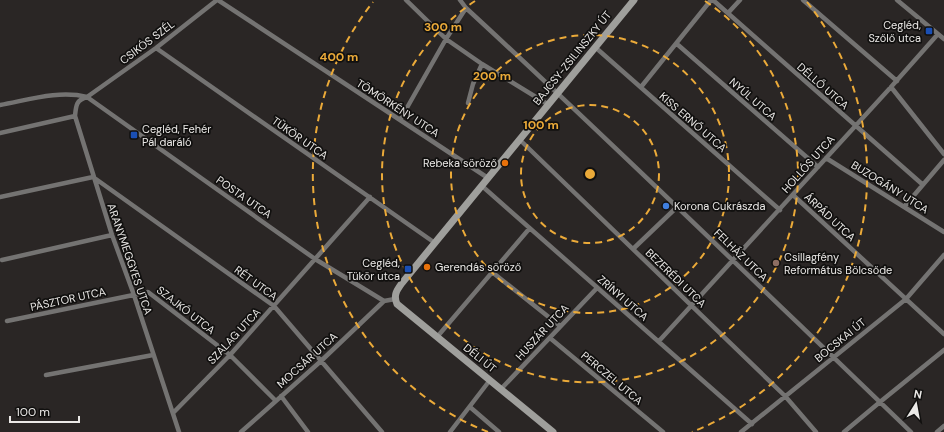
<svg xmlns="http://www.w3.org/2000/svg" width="944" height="432" font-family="'DM Sans',sans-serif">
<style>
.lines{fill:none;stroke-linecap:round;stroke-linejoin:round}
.minor{stroke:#747372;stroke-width:4.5}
.secondary{stroke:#9f9f9c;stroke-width:7}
.ring{fill:none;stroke:#ebaa39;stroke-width:2;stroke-dasharray:7 5}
.transit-dot{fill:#1a4fb4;stroke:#11100f;stroke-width:1.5}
.food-dot{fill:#e8710a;stroke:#11100f;stroke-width:1.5}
.shop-dot{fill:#3f7fe0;stroke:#11100f;stroke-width:1.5}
.education-dot{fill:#8d6e63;stroke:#11100f;stroke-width:1.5}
.labels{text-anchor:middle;stroke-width:3.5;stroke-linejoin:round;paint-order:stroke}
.poi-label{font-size:11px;fill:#ebe9e7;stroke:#11100f;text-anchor:start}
.street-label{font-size:11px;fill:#ebe9e7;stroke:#11100f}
.centre{fill:#ebaa39;stroke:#11100f;stroke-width:2}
.ring-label{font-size:12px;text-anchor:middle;font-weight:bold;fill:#ebaa39;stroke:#11100f;stroke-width:3.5;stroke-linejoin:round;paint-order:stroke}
</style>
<rect width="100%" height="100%" fill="#2a2625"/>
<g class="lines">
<path class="minor" d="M218,0L488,178
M406,0L446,39L482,64L549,105
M460,0L466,8C617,147 763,290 911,432
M713,0L922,184
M803,0L897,81
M897,0L944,39
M728,13L740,0
M677,44L818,167
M595,47L780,210
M156,48L435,243
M641,87L711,0
M891,87L944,154
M468,103L473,84L482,64
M0,105C28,100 59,90 87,97L315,259L384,301L395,299
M400,120L446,39L466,8
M0,133L75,116
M520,140L785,396L816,432
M826,158L944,232
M482,186L752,424
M793,195L944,334
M0,197L93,177L274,306L382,432
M904,207L944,160
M633,249L677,207
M2,260L112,235
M492,272L560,326
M7,321L148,292L230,355L276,401
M437,337L529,229
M550,338L663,432
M659,341L891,87L938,34
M46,375L153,355
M501,389L597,288
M281,396L308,432
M470,407L499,432
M173,413L230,355L370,197
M179,432L134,295L112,235L75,116C76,106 76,100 87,97L156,48L217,0
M241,432L321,361L384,301
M450,432L490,380
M741,432L906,299L944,255
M844,432L880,402L944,350
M937,432L944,426"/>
<path class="secondary" d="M553,432L397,304C393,295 397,290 402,283L634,0"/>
</g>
<g class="ring">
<circle cx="590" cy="174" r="69"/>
<circle cx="590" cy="174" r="139"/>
<path d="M705 1A208 208 0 1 1 475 1"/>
<path d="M488 432A277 277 0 0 1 373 2M807 2A277 277 0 0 1 692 432"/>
</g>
<g class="transit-dot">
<rect x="925" y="27" width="8" height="8" rx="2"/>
<rect x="130" y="131" width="8" height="8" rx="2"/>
<rect x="404" y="265" width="8" height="8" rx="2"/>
</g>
<g class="food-dot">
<circle cx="505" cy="163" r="4"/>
<circle cx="427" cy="267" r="4"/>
</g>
<circle class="shop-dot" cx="666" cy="206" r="4"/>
<circle class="education-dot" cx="776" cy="263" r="4"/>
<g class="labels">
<g class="poi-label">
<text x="921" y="29" text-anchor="end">Cegléd,<tspan x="921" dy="13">Szőlő utca</tspan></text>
<text x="142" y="133">Cegléd, Fehér<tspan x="142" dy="13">Pál daráló</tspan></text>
<text x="497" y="167" text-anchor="end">Rebeka söröző</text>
<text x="674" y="210">Korona Cukrászda</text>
<text x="784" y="261">Csillagfény<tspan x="784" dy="13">Református Bölcsőde</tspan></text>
<text x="400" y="267" text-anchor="end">Cegléd,<tspan x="400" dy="13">Tükör utca</tspan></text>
<text x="435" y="271">Gerendás söröző</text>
</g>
<g class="street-label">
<text transform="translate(147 42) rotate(-37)" y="4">CSIKÓS SZÉL</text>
<text transform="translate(572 58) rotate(-51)" y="4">BAJCSY-ZSILINSZKY ÚT</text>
<text transform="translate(823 86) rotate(41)" y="4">DÉLLŐ UTCA</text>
<text transform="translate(753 99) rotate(41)" y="4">NYÚL UTCA</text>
<text transform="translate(398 108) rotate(33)" y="4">TÖMÖRKÉNY UTCA</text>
<text transform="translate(693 122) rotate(41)" y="4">KISS ERNŐ UTCA</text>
<text transform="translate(300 138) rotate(35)" y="4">TÜKÖR UTCA</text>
<text transform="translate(808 164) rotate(-48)" y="4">HOLLÓS UTCA</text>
<text transform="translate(890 187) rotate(32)" y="4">BUZOGÁNY UTCA</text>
<text transform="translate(244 197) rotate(35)" y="4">POSTA UTCA</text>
<text transform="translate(830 217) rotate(43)" y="4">ÁRPÁD UTCA</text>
<text transform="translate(741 255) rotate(44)" y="4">FELHÁZ UTCA</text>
<text transform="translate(130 259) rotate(71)" y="4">ARANYMEGGYES UTCA</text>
<text transform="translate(676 278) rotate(44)" y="4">BEZERÉDI UTCA</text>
<text transform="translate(256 283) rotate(36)" y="4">RÉT UTCA</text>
<text transform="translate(623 298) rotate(41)" y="4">ZRÍNYI UTCA</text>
<text transform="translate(68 299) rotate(-12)" y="4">PÁSZTOR UTCA</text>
<text transform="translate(186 310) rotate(38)" y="4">SZAJKÓ UTCA</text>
<text transform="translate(542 332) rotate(-47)" y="4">HUSZÁR UTCA</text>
<text transform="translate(234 336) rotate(-47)" y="4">SZALAG UTCA</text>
<text transform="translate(840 340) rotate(-39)" y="4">BOCSKAI ÚT</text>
<text transform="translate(480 358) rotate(39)" y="4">DÉLI ÚT</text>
<text transform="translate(307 360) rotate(-42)" y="4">MOCSÁR UTCA</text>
<text transform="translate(612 378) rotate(40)" y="4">PERCZEL UTCA</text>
</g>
</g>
<circle cx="590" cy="174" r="6" class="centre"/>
<g class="ring-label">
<text x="443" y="31">300 m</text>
<text x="339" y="61">400 m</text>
<text x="492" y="80">200 m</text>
<text x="541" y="129">100 m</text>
</g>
<g transform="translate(916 404) rotate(11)" stroke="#11100f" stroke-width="3" paint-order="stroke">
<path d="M0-3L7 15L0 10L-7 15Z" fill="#ebe9e7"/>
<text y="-6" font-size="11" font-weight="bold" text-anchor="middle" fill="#ebe9e7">N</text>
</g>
<path d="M10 416v6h69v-6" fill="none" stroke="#ebe9e7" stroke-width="2"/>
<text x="16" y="416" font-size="12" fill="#ebe9e7" stroke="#11100f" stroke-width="3" paint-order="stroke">100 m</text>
</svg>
